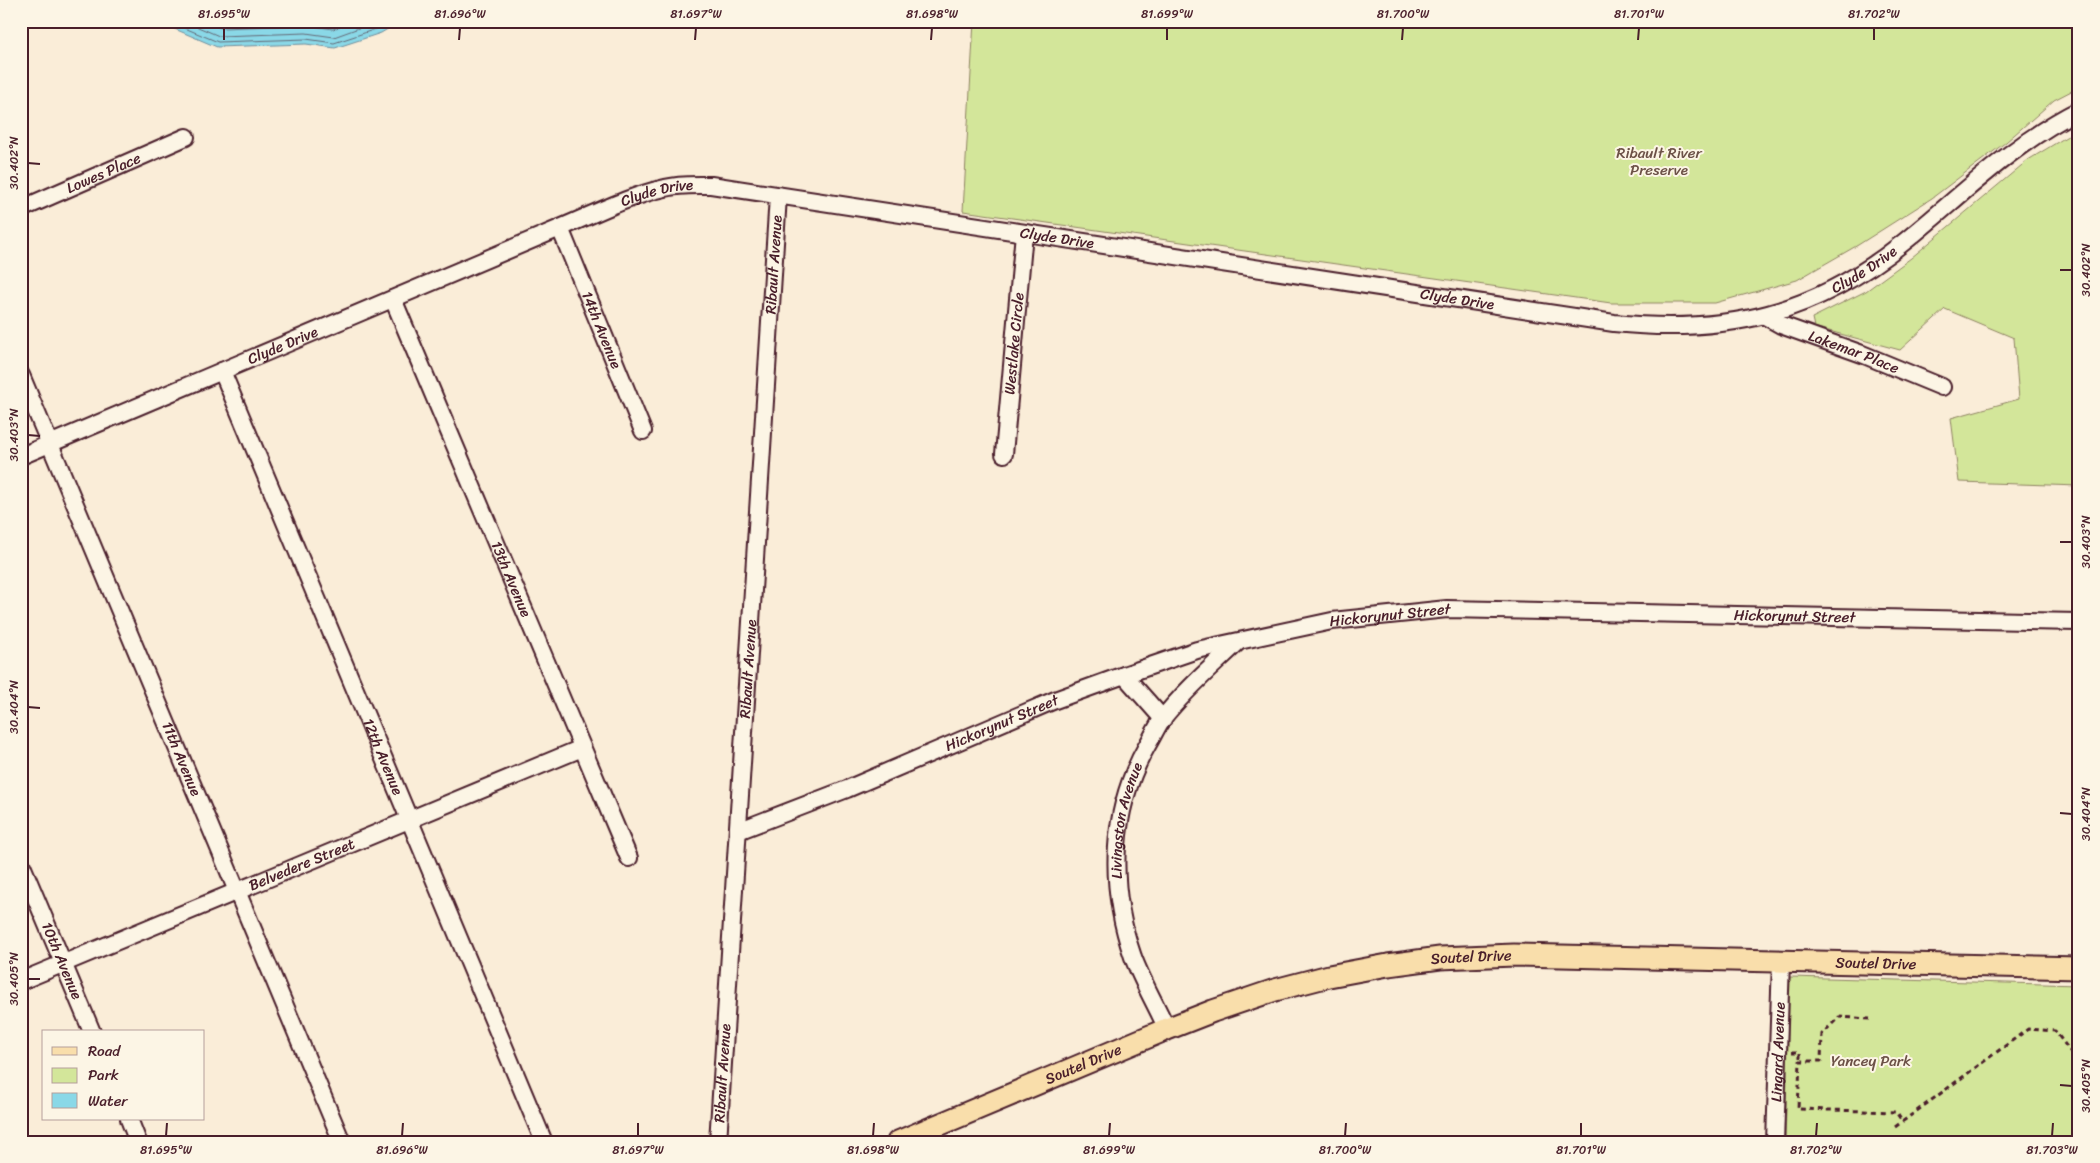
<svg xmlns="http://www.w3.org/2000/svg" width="2100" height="1163" font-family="Sriracha,sans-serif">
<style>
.green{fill:#d3e69a;stroke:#8e8262}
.water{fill:#8ad8e7;stroke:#708e9c}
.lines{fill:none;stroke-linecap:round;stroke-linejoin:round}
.shore{stroke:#646976;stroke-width:1}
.minor-casing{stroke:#4a1f2b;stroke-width:20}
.major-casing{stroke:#4a1f2b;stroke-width:25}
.path{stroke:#4a1f2b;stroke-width:3;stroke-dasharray:5 4;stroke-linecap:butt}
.minor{stroke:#fcf5e5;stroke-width:16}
.major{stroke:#f9deab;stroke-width:21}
.ticks{fill:none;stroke:#4a1f2b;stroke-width:2}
.labels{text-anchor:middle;stroke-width:4;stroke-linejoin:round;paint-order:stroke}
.park-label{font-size:15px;fill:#6c5147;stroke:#fcf5e5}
.street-label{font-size:15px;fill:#4a1f2b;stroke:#fcf5e5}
.neatline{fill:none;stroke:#4a1f2b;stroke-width:2}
.ticks-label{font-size:12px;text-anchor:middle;fill:#4a1f2b}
</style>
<rect width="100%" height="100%" fill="#faedd8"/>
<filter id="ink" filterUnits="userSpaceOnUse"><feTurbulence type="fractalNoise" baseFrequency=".02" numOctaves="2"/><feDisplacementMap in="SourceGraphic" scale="10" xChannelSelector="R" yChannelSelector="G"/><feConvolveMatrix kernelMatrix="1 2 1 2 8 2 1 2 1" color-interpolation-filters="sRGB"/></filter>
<g filter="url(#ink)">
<path class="green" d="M974,21H2079V87L2054,100L2006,142L1932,198L1858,245L1797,280L1715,303H1611L963,211Z
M2071,134L2079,176V486L1959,482L1951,418L2019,399L2014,338L1945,309L1900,350L1814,327L1812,318L1866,291L1911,258L2028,160Z
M1790,977L2079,985V1142H1785Z"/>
<path class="water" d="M156,21H401L381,33L335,48L306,44L217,47Z"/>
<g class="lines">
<path class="shore" d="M168,21L218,42L306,39L334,43L379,28L391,21
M184,21L219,36L306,33L334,37L378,21
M203,21L221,28L306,25L333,29L356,21"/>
<g class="minor-casing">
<g id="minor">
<path id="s1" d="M21,209L186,137"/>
<path id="s2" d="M560,228L643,431"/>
<path id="s3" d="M393,299L629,858"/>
<path id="s4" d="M1765,316L1781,325L1862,354L1942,387"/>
<path id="s5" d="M222,371L544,1142"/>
<path id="s6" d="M21,375L342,1142"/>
<path id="s7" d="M1004,454L1024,233"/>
<path id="s8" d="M21,456L560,228C594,214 629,196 665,188C680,184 695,185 711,185L1614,323C1727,335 1815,314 1904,242C1961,196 2013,143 2079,110"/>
<path d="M1124,675L1163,719"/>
<path id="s9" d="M738,831L847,789L1055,700L1124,675L1197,650L1332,621L1447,609L2079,622"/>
<path id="s10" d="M21,863L92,1032"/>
<path id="s11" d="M21,981L582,748"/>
<path id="s12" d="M1167,1029C1156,1005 1142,981 1133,957C1108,885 1110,810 1148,744C1153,736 1157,726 1163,718C1185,690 1213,666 1238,642"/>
<path d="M129,1119L138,1142"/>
<path id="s13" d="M718,1142L778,196"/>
<path id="s14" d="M1775,1142L1781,961"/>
</g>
</g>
<g class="major-casing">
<g id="major">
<path id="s15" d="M898,1142L1167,1029L1213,1011L1275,990L1329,976L1388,965L1440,958L1514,955L2079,968"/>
</g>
</g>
<path class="path" d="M1870,1019L1839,1017L1822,1034L1821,1061H1800L1798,1109L1896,1112L1902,1121
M1792,1052H1800V1061
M1895,1127L2028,1029L2055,1031L2079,1063"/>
<use href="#minor" class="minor"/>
<use href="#major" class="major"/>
</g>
</g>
<path class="ticks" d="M224,40V28M459,40L460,28M695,40L696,28M931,40L932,28M1167,40V28M1402,40L1403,28M1638,40L1639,28M1874,40V28M28,163L40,164M2060,270H2072M28,435L40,436M2060,542H2072M28,707L40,708M2060,813L2072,814M28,979H40M2060,1085L2072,1086M166,1136L167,1123M402,1136L403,1123M638,1136V1123M873,1136L874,1123M1109,1136L1110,1123M1345,1136L1346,1123M1581,1136V1123M1816,1136L1817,1123M2052,1136L2053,1123"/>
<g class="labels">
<g class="park-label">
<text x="1659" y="158">Ribault River<tspan x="1659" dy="17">Preserve</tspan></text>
<text x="1871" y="1066">Yancey Park</text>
</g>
<g class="street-label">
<text dy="5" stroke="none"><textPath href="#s1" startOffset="90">Lowes Place</textPath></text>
<text dy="5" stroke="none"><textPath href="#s8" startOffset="689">Clyde Drive</textPath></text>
<text dy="5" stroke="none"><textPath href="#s8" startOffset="1094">Clyde Drive</textPath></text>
<text dy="5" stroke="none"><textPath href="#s13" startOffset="879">Ribault Avenue</textPath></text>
<text dy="5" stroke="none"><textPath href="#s8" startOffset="1919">Clyde Drive</textPath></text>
<text dy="5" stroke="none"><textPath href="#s8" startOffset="1499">Clyde Drive</textPath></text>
<text dy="5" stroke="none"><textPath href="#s2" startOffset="110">14th Avenue</textPath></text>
<text dy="5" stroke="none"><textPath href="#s7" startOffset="111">Westlake Circle</textPath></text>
<text dy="5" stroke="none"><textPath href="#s8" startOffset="284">Clyde Drive</textPath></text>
<text dy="5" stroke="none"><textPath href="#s4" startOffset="96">Lakemar Place</textPath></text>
<text dy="5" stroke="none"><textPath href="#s3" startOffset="304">13th Avenue</textPath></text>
<text dy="5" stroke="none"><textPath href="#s9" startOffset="690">Hickorynut Street</textPath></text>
<text dy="5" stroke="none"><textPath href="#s9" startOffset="1095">Hickorynut Street</textPath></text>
<text dy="5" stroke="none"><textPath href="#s13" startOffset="474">Ribault Avenue</textPath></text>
<text dy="5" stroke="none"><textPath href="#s9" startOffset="285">Hickorynut Street</textPath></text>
<text dy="5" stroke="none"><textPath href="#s5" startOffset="418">12th Avenue</textPath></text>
<text dy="5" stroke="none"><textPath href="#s6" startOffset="416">11th Avenue</textPath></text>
<text dy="5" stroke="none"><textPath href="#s12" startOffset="219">Livingston Avenue</textPath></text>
<text dy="5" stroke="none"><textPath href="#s11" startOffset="304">Belvedere Street</textPath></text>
<text dy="5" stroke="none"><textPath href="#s15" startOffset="606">Soutel Drive</textPath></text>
<text dy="5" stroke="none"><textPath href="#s10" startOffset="106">10th Avenue</textPath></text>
<text dy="5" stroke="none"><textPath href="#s15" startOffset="1011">Soutel Drive</textPath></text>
<text dy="5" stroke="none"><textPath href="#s14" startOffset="90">Lingard Avenue</textPath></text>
<text dy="5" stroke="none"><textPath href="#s15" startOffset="201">Soutel Drive</textPath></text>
<text dy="5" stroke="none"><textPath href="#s13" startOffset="69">Ribault Avenue</textPath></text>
</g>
</g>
<rect width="2100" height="1163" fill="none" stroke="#fcf5e5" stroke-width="55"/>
<rect x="42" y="1030" width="162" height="90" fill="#fcf5e5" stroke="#b59f9b"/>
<rect x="52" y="1047" width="25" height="8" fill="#f9deab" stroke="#b59f9b"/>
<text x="88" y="1056" font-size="15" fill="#4a1f2b">Road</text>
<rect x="52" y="1068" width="25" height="15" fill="#d3e69a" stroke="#b59f9b"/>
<text x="88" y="1080" font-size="15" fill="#4a1f2b">Park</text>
<rect x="52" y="1093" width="25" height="15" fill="#8ad8e7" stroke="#b59f9b"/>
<text x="88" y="1106" font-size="15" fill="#4a1f2b">Water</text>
<rect x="28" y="28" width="2044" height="1108" class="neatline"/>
<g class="ticks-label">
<text x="224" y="18">81.695°W</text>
<text x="460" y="18">81.696°W</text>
<text x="696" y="18">81.697°W</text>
<text x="932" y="18">81.698°W</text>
<text x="1167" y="18">81.699°W</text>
<text x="1403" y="18">81.700°W</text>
<text x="1639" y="18">81.701°W</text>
<text x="1874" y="18">81.702°W</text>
<text transform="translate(14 163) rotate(-90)" y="4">30.402°N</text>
<text transform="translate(2086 270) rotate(-90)" y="4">30.402°N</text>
<text transform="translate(14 435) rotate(-90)" y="4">30.403°N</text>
<text transform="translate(2086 542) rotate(-90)" y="4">30.403°N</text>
<text transform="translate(14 707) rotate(-90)" y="4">30.404°N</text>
<text transform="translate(2086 814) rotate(-90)" y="4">30.404°N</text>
<text transform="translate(14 979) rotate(-90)" y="4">30.405°N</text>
<text transform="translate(2086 1086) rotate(-90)" y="4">30.405°N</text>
<text x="166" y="1154">81.695°W</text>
<text x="402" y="1154">81.696°W</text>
<text x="638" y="1154">81.697°W</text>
<text x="873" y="1154">81.698°W</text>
<text x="1109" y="1154">81.699°W</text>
<text x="1345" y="1154">81.700°W</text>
<text x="1581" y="1154">81.701°W</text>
<text x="1816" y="1154">81.702°W</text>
<text x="2052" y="1154">81.703°W</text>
</g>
</svg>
